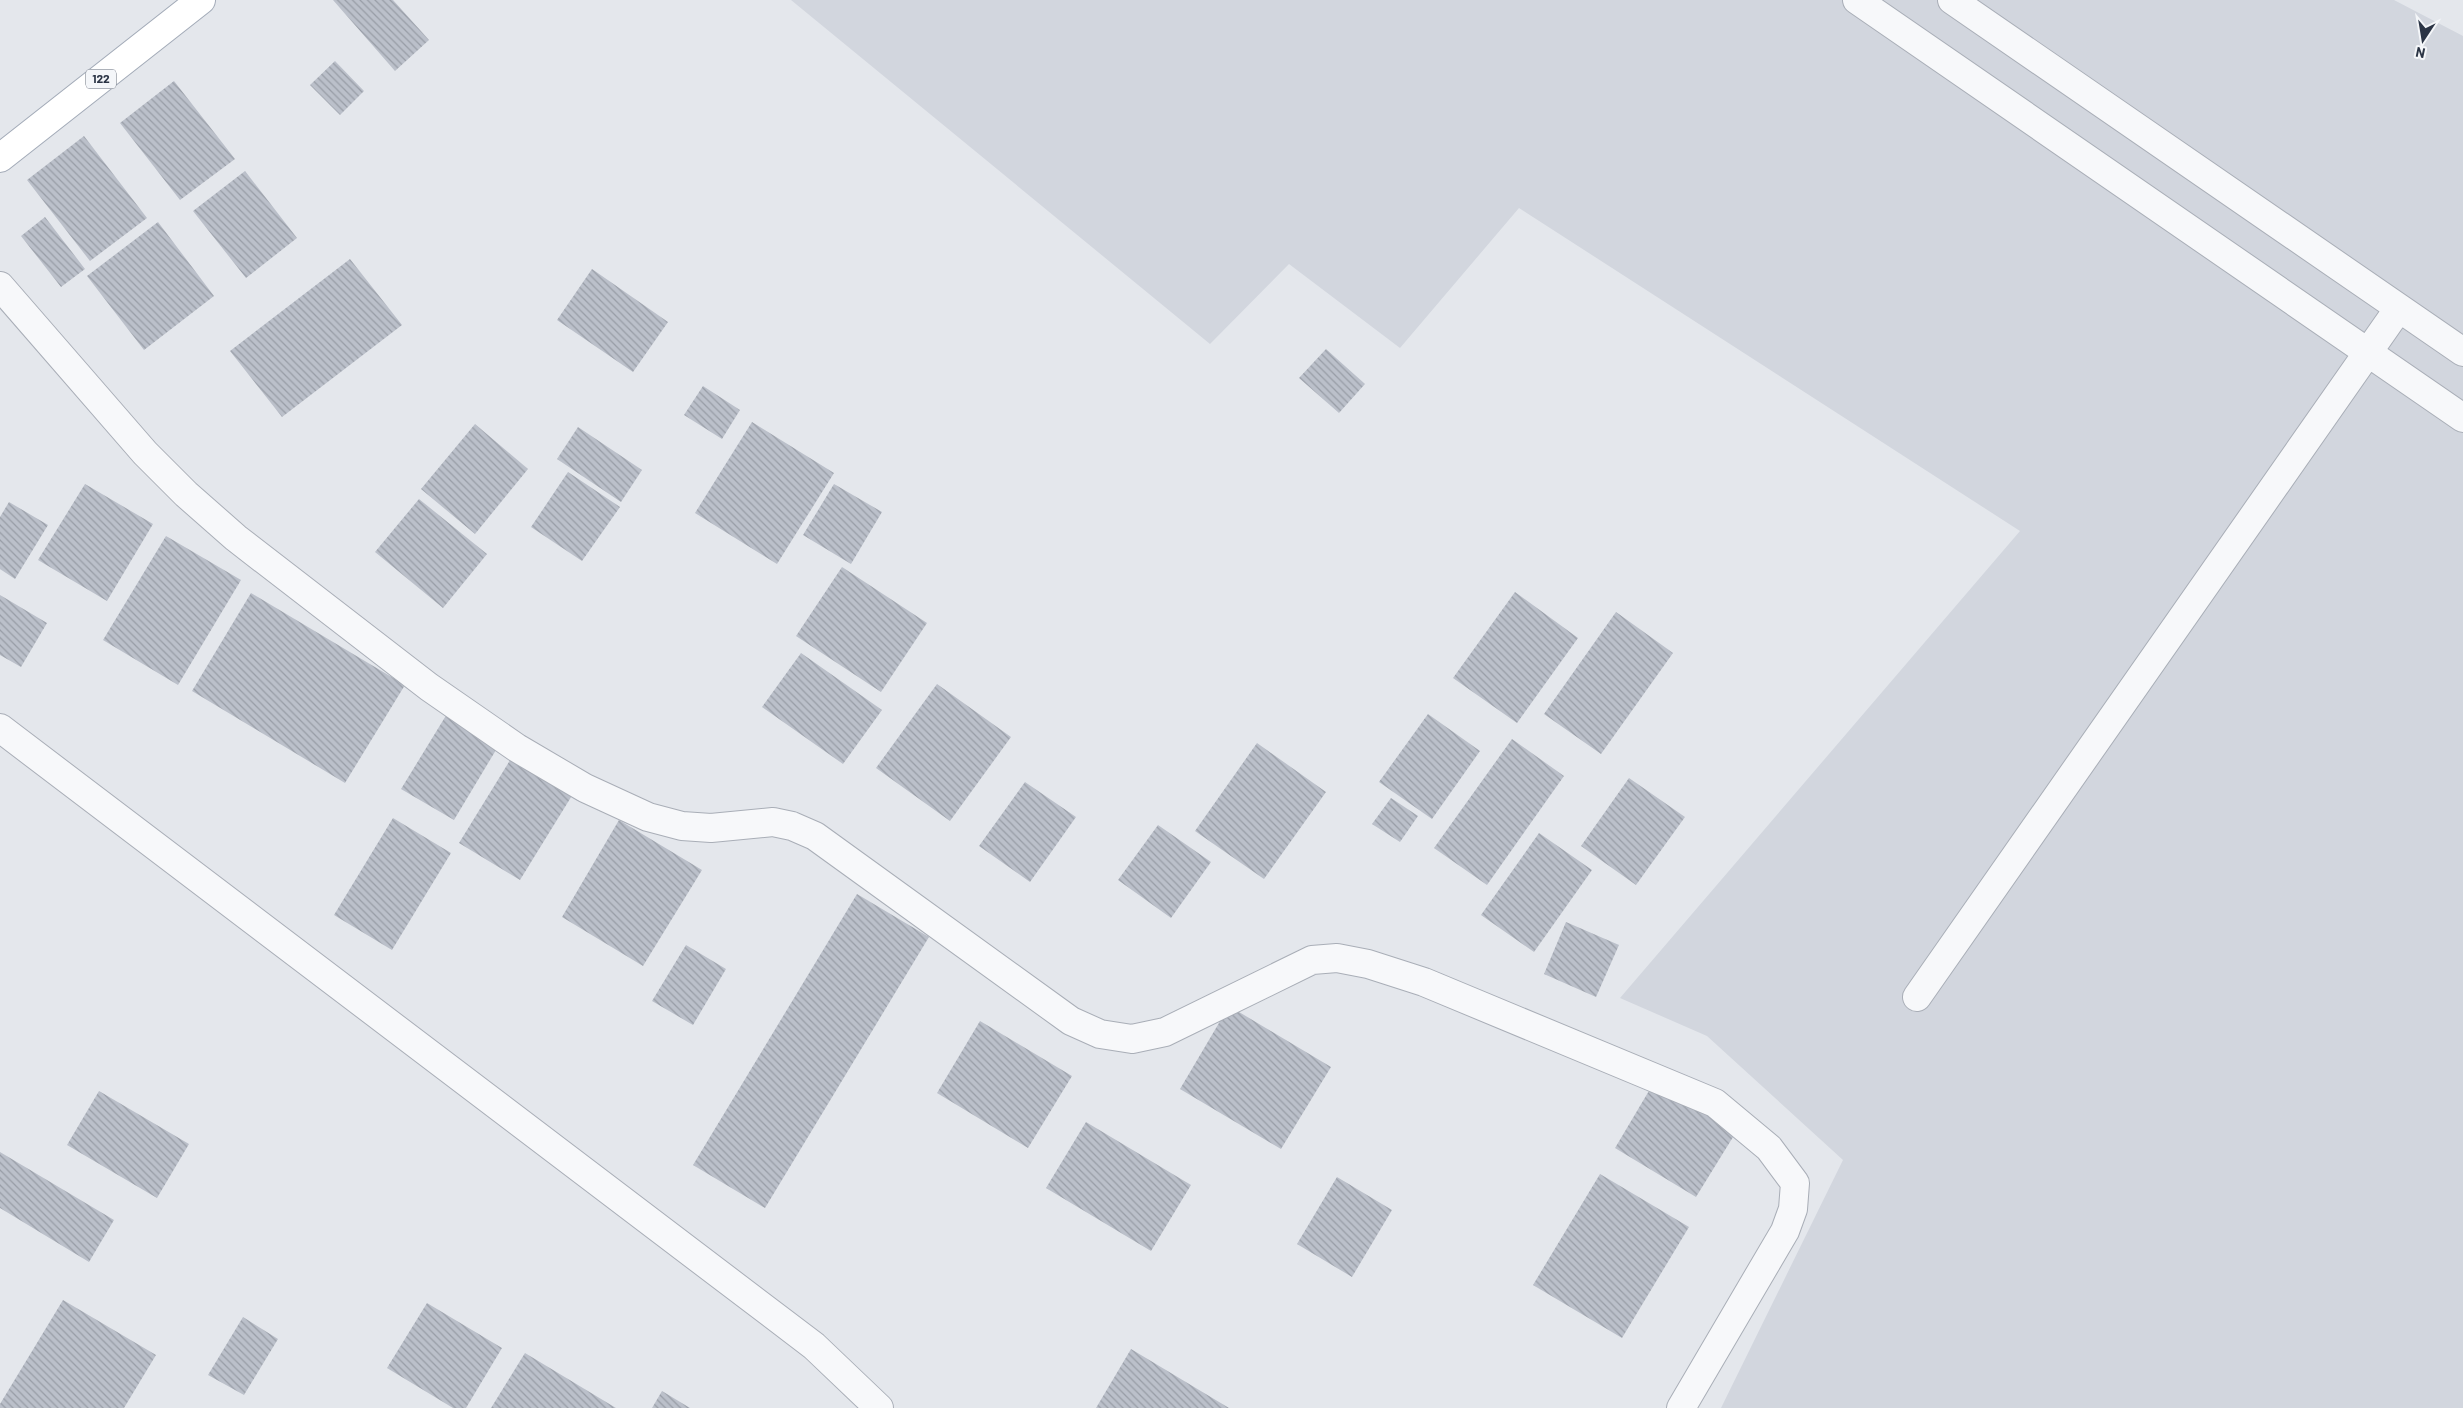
<svg xmlns="http://www.w3.org/2000/svg" width="2463" height="1408" font-family="Barlow,sans-serif">
<style>
.built{fill:#d2d6de}
.building{fill:url(#building-back-hatch)}
.lines{fill:none;stroke-linecap:round;stroke-linejoin:round}
.minor-casing{stroke:#a9aeb7;stroke-width:30}
.major-casing{stroke:#a3abb8;stroke-width:30}
.minor{stroke:#f7f8fa;stroke-width:28}
.major{stroke:#fff;stroke-width:28}
.labels{text-anchor:middle;stroke-width:4;stroke-linejoin:round;paint-order:stroke}
.shield{fill:#f4f6f9;stroke:#676e7b;stroke-width:1}
.shield-label{font-size:12px;font-weight:bold;fill:#2b3445}
</style>
<defs>
<pattern id="building-back-hatch" width="6" height="6" patternUnits="userSpaceOnUse" patternTransform="scale(1.25)"><rect width="6" height="6" fill="#bbc0ca"/><path d="M-1 5l2 2M0 0l6 6M5-1l2 2" fill="none" stroke="#989da6"/></pattern>
</defs>
<rect width="100%" height="100%" fill="#e4e7ec"/>
<path class="built" d="M791,0H2394L2463,36V1408H1721L1843,1160L1707,1036L1620,998L2020,531L1519,208L1400,348L1289,264L1210,344Z"/>
<path class="building" d="M333,0H393L429,40L395,71Z
M335,61L364,91L340,115L310,85Z
M174,81L235,159L180,200L120,123Z
M84,136L147,218L90,261L27,180Z
M245,171L297,238L246,278L193,211Z
M45,217L85,269L61,287L21,236Z
M158,222L214,296L144,350L87,276Z
M350,259L402,325L282,417L230,351Z
M592,269L668,322L633,372L557,320Z
M1326,349L1365,384L1339,413L1299,378Z
M703,386L740,410L722,439L684,415Z
M752,422L834,473L777,564L695,513Z
M475,424L528,469L475,534L421,489Z
M578,427L642,470L621,502L557,459Z
M568,472L620,507L582,561L531,527Z
M85,484L153,524L107,601L38,560Z
M834,484L882,512L851,564L803,535Z
M419,499L487,554L443,608L375,552Z
M9,502L48,525L15,579L0,569V517Z
M166,536L241,580L178,685L103,640Z
M842,567L927,623L881,692L796,636Z
M1515,592L1578,638L1517,723L1453,678Z
M251,593L405,685L345,783L192,691Z
M0,595L47,623L21,667L0,655Z
M1616,612L1673,653L1601,754L1544,714Z
M801,653L882,710L843,764L762,707Z
M937,684L1011,737L950,821L876,768Z
M450,709L502,740L454,820L401,789Z
M1428,714L1480,751L1432,819L1379,782Z
M1512,739L1564,776L1487,885L1434,848Z
M1257,743L1326,792L1264,879L1195,831Z
M512,757L573,794L520,880L459,843Z
M1629,778L1685,817L1636,885L1581,846Z
M1025,782L1076,817L1030,882L979,846Z
M1391,798L1418,816L1400,842L1372,824Z
M393,818L451,853L392,950L334,915Z
M619,820L702,870L643,966L562,917Z
M1158,825L1211,862L1171,918L1118,880Z
M1539,833L1592,870L1534,952L1481,915Z
M857,894L929,937L765,1208L693,1165Z
M1566,922L1619,945L1596,997L1544,974Z
M686,945L726,969L693,1025L652,1001Z
M1229,1006L1331,1067L1281,1149L1180,1089Z
M980,1021L1072,1076L1028,1148L937,1093Z
M1656,1079L1738,1129L1696,1197L1615,1148Z
M99,1091L189,1144L157,1198L67,1145Z
M1086,1122L1191,1185L1151,1251L1046,1188Z
M0,1152L114,1220L89,1262L0,1208Z
M1600,1174L1689,1227L1622,1338L1533,1285Z
M1337,1177L1392,1210L1352,1277L1297,1244Z
M63,1300L156,1355L124,1408H0V1404Z
M427,1303L502,1348L466,1408H453L387,1368Z
M243,1317L278,1339L244,1395L208,1375Z
M1131,1349L1229,1408H1096Z
M525,1353L616,1408H491Z
M662,1391L690,1408H652Z"/>
<g class="lines">
<g class="minor-casing">
<path id="minor" d="M1857,0L2463,418
M1952,0L2463,352
M0,286L145,453L186,494L236,538L429,687L517,748L585,788L648,817L682,826L711,828L773,822L792,826L815,836L1071,1021L1100,1034L1132,1039L1165,1032L1312,960L1337,958L1368,964L1424,982L1715,1103L1769,1148L1795,1183L1793,1209L1785,1231L1681,1408
M0,728L814,1346L879,1408
M1917,997L2399,308"/>
</g>
<g class="major-casing">
<path id="major" d="M0,158L201,0"/>
</g>
<use href="#minor" class="minor"/>
<use href="#major" class="major"/>
</g>
<g class="labels">
<rect class="shield" x="86" y="69.5" width="30" height="19" rx="4"/>
<g class="shield-label">
<text x="101" y="83">122</text>
</g>
</g>
<g transform="translate(2423 40) rotate(192)" stroke="#f4f6f9" stroke-width="4" paint-order="stroke">
<path d="M0-4L9 19L0 12L-9 19Z" fill="#2b3445"/>
<text y="-8" font-size="14" font-weight="bold" text-anchor="middle" fill="#2b3445">N</text>
</g>
</svg>
